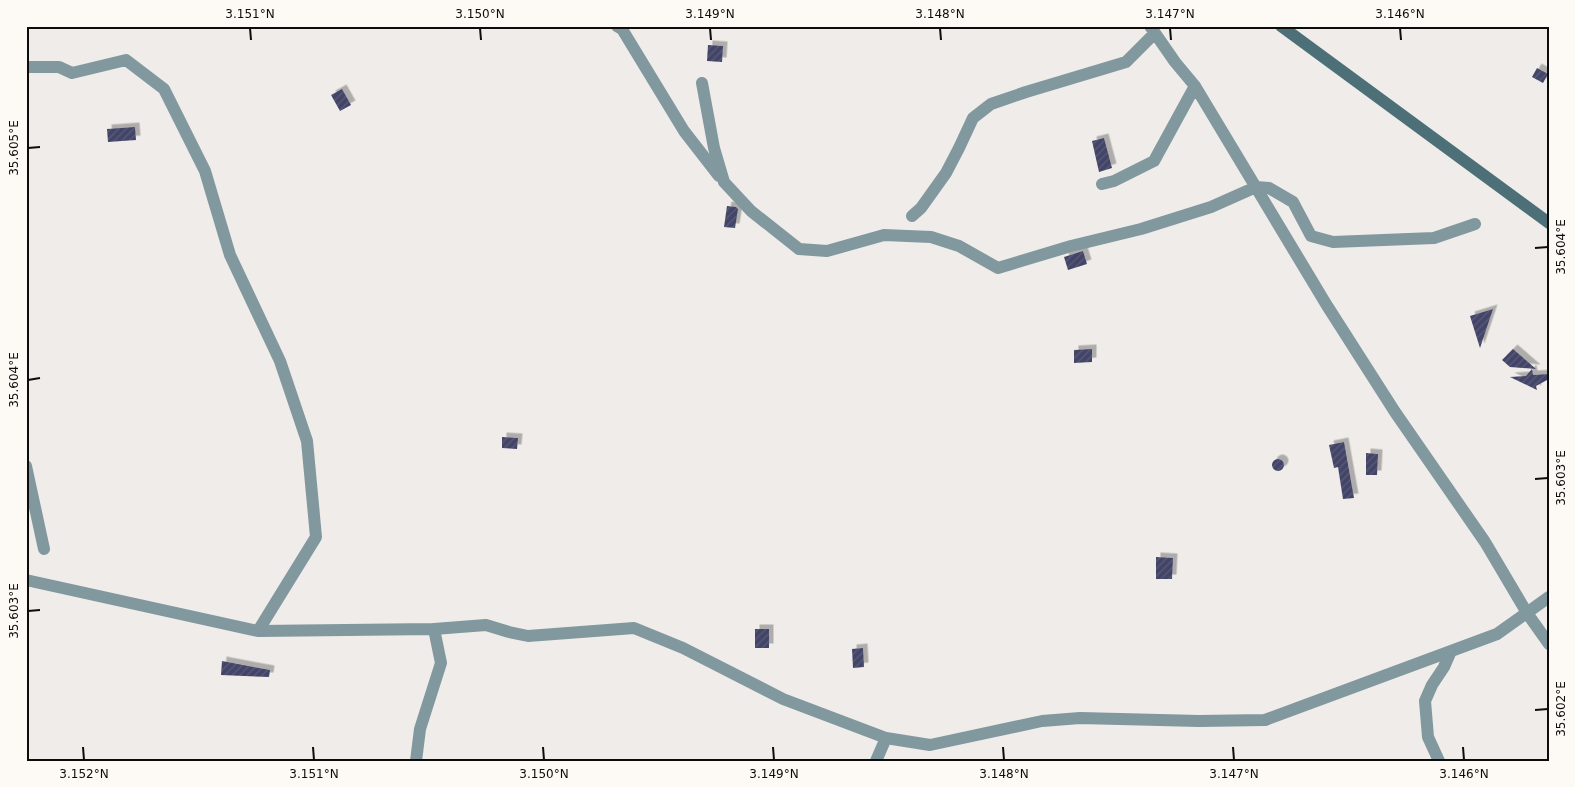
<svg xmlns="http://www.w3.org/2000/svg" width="1575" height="787" font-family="'DejaVu Sans',sans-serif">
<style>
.building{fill:url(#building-hatch);filter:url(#shadow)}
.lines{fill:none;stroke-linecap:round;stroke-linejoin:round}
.street{stroke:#81989e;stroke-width:12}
.secondary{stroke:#4d7078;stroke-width:12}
.ticks{fill:none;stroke:#0d0c0b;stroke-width:2}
.neatline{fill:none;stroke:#0d0c0b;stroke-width:2}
.ticks-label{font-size:12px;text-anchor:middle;fill:#0d0c0b}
</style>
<defs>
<pattern id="building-hatch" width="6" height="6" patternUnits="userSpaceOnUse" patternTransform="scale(1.25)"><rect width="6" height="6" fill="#434468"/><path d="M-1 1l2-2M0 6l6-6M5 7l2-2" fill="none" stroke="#5a5b78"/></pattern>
<filter id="shadow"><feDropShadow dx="4.5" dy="-4.5" stdDeviation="0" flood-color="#0004"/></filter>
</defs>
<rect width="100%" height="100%" fill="#efece9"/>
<path class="building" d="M708,45L723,46L722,62L707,61Z
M1537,68L1548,74L1543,83L1532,77Z
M342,89L351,105L340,111L331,95Z
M135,127L136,140L108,142L107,129Z
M1104,138L1112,168L1099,172L1092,141Z
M727,206L736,207L738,209L735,228L724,227Z
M1083,251L1087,264L1068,270L1064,257Z
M1493,309L1480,348L1470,316Z
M1092,349V362L1074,363V350Z
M1513,349L1536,369L1510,367L1502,360Z
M1532,369L1533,375L1549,374V379L1536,386L1537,390L1510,377L1526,376Z
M502,437L518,438L517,449L502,448Z
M1344,442L1354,498L1343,499L1338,467L1334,468L1329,445Z
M1366,453L1378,454L1377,475H1366Z
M1272 465a6 6 0 1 1 12 0a6 6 0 1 1-12 0Z
M1156,557L1173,558L1172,579H1156Z
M755,629H769V648H755Z
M863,648L864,667L853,668L852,649Z
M222,661L270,670L269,677L221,675Z"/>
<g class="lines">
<path class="street" d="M617,26L622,29L684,131L719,176
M1150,26L1175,62L1195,86L1326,304L1395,412L1485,542L1527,613L1549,644
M26,67H59L72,73L126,60L164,89L205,171L230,255L280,361L307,441L316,537L258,631
M702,83L714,148L724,182L751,211L799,249L827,251L884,235L931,237L959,246L998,268L1071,246L1141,229L1211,207L1256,187L1269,188L1293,202L1311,236L1333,242L1434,238L1475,224
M1102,184L1114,181L1154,161L1195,86
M912,216L921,208L946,173L959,148L973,118L991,104L1026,92L1126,62L1154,34
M26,466L44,549
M26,580L258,631L434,629L486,625L509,632L528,636L634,628L683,648L783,699L886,738L930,745L1042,721L1080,718L1199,721L1265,720L1497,634L1549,597
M416,761L420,729L441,663L434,629
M876,761L886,738
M1439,761L1428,737L1425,701L1432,685L1444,667L1451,651"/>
<path class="secondary" d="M1281,26L1549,223"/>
</g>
<path class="ticks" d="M250,28L251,40M480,28L481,40M710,28L711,40M940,28L941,40M1170,28L1171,40M1400,28L1401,40M28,148L40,147M1535,248L1548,247M28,380L40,378M1535,479L1548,478M28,611L40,610M1535,710L1548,709M83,747L84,760M313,747L314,760M543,747L544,760M773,747L774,760M1003,747L1004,760M1233,747L1234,760M1463,747L1464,760"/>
<rect width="1575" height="787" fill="none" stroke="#fdfaf6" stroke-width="55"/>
<rect x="28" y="28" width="1520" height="732" class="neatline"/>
<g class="ticks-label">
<text x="250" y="18">3.151°N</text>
<text x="480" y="18">3.150°N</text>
<text x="710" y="18">3.149°N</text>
<text x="940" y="18">3.148°N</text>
<text x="1170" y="18">3.147°N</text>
<text x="1400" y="18">3.146°N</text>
<text transform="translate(14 148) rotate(-90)" y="4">35.605°E</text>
<text transform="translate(1561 247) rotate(-90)" y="4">35.604°E</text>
<text transform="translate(14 380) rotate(-90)" y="4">35.604°E</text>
<text transform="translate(1561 478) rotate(-90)" y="4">35.603°E</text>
<text transform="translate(14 611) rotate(-90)" y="4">35.603°E</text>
<text transform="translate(1561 709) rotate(-90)" y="4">35.602°E</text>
<text x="84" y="778">3.152°N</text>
<text x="314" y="778">3.151°N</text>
<text x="544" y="778">3.150°N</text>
<text x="774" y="778">3.149°N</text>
<text x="1004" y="778">3.148°N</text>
<text x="1234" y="778">3.147°N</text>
<text x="1464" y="778">3.146°N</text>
</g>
</svg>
